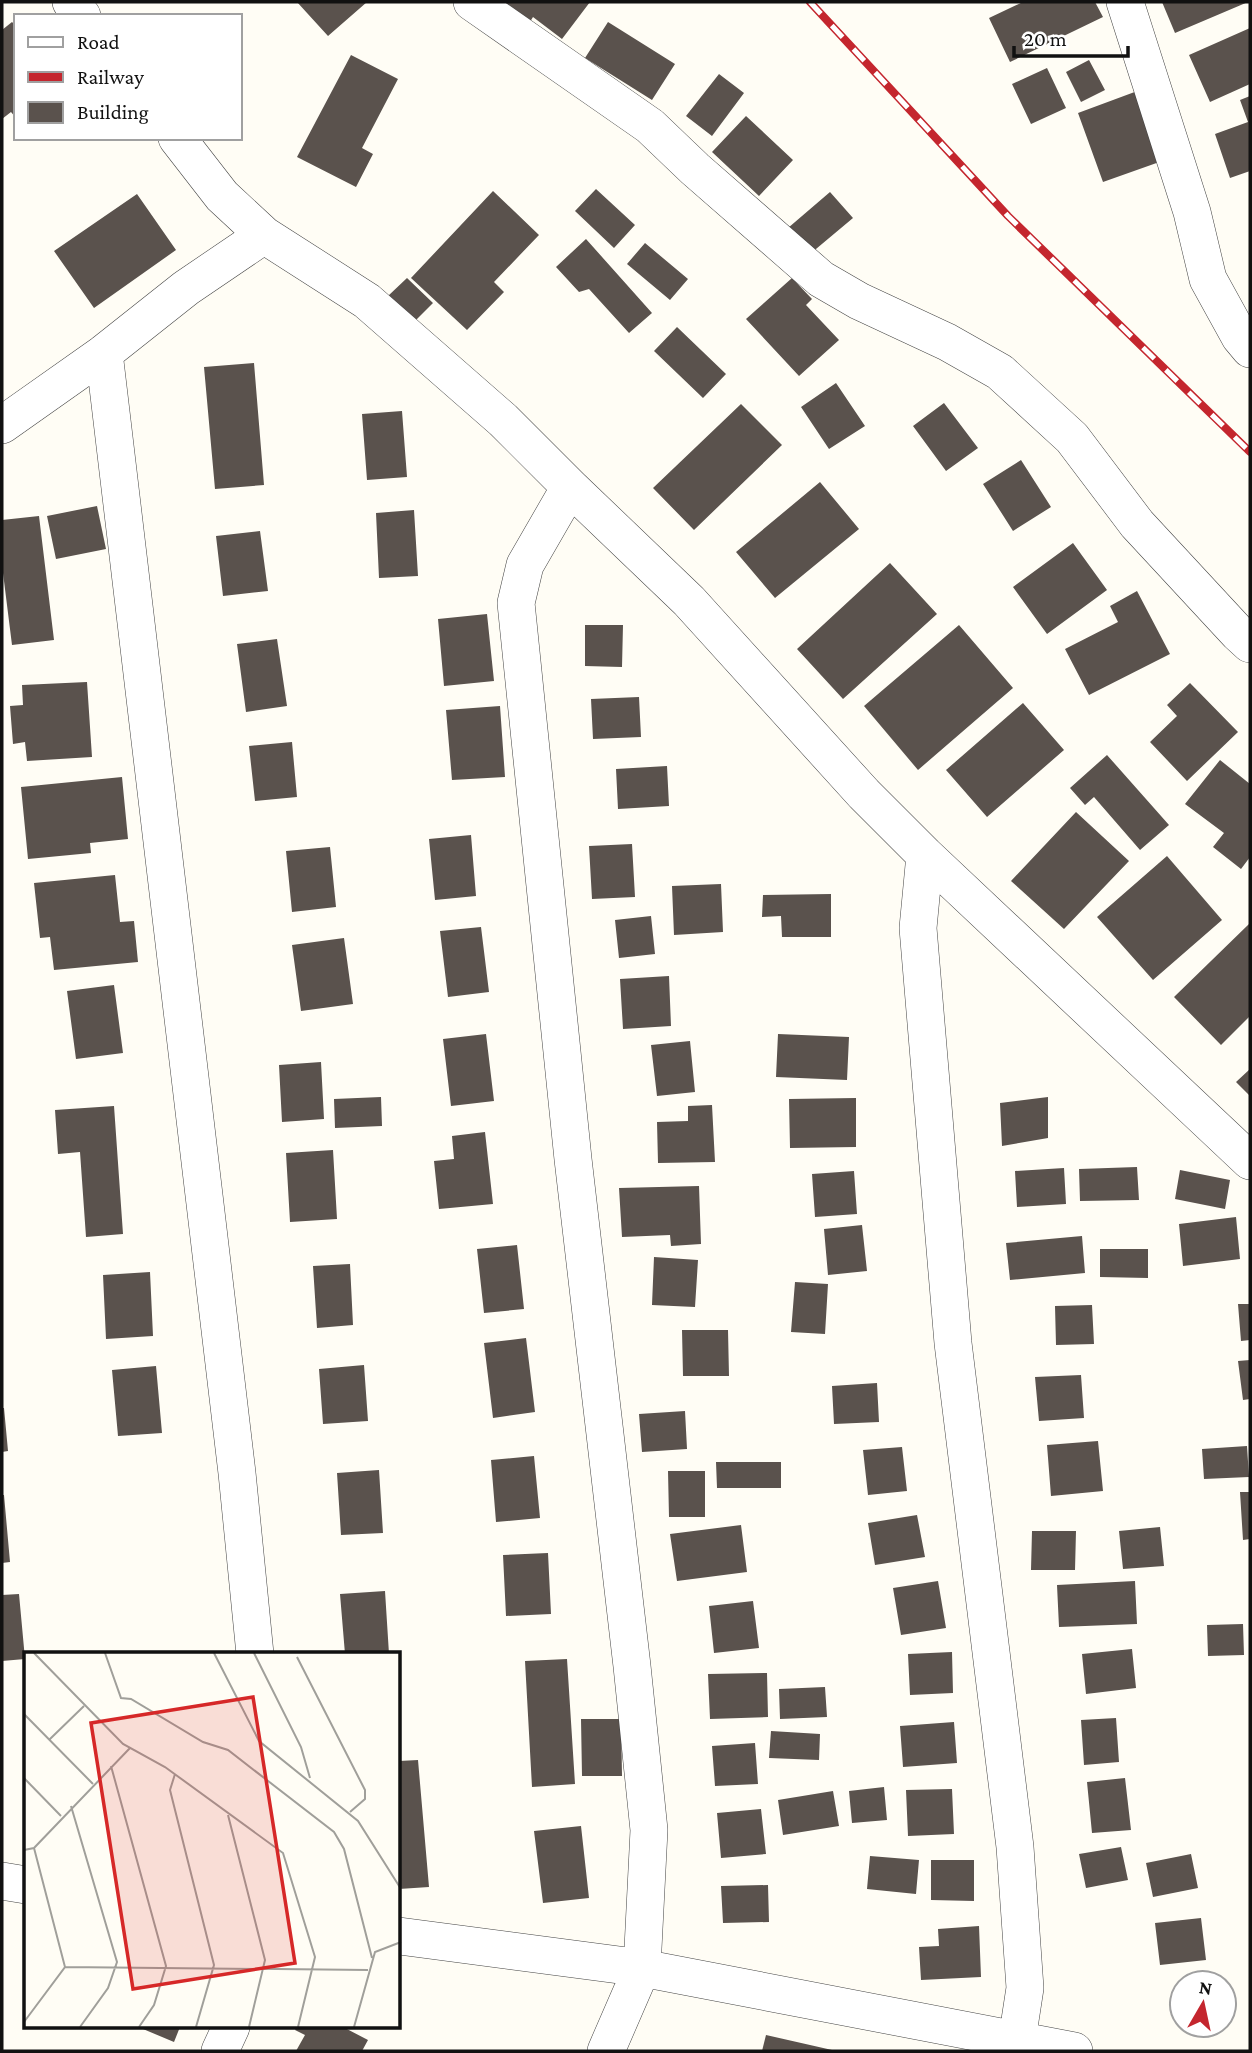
<svg xmlns="http://www.w3.org/2000/svg" width="1252" height="2053" font-family="'Crimson Pro',serif">
<style>
.building{fill:#5a524d}
.lines{fill:none;stroke-linecap:round;stroke-linejoin:round}
.minor-casing{stroke:#444;stroke-width:38}
.minor{stroke:#fff;stroke-width:37}
.rail-casing{stroke:#c4262e;stroke-width:8}
.rail{stroke:#fff;stroke-width:5;stroke-dasharray:16;stroke-linecap:butt}
.inset-road{fill:none;stroke:#a09f9a;stroke-width:2}
.view{fill:#d62828;fill-opacity:0.15;stroke:#d62828;stroke-width:3.5}
.inset-edge{fill:none;stroke:#111;stroke-width:3.5}
</style>
<rect width="100%" height="100%" fill="#fffdf5"/>
<path class="building" d="M297,2H367L328,36Z
M497,2H590L562,39L533,17L528,25Z
M1023,2H1095L1103,17L1010,62L989,18Z
M1162,2H1248L1175,33Z
M12,22L16,26V118L11,112L2,119V30Z
M608,22L675,64L652,100L585,58Z
M1250,28V84L1210,102L1189,55Z
M351,55L398,79L362,148L373,154L356,187L297,157Z
M1089,60L1105,90L1081,102L1066,72Z
M1047,68L1066,108L1031,124L1012,84Z
M719,74L744,93L712,136L686,116Z
M1140,90L1165,160L1103,182L1078,113Z
M1250,96V171L1230,178L1215,134L1248,122L1240,100Z
M746,116L793,160L759,196L712,152Z
M596,189L635,225L614,248L575,211Z
M493,191L539,235L494,282L504,292L467,330L411,278Z
M830,192L853,218L810,254L788,228Z
M137,194L176,250L94,308L54,251Z
M586,239L652,313L629,333L589,289L579,292L556,267Z
M645,243L688,279L670,300L627,264Z
M407,278L433,303L414,322L388,296Z
M792,278L812,299L806,305L839,340L799,376L746,319Z
M677,327L726,374L703,398L654,351Z
M254,363L264,485L215,489L204,367Z
M836,383L865,426L829,449L801,407Z
M944,403L978,448L946,471L913,426Z
M741,404L782,445L694,530L653,488Z
M402,411L407,477L367,480L362,414Z
M1021,460L1051,507L1013,531L983,484Z
M820,482L859,529L775,598L736,552Z
M97,506L106,549L56,559L47,516Z
M414,510L418,576L379,578L376,513Z
M39,516L54,640L12,645L2,565V520Z
M260,531L268,591L223,596L216,536Z
M1073,543L1107,590L1047,634L1013,587Z
M890,563L937,614L843,699L797,649Z
M1137,591L1170,654L1089,695L1065,649L1118,622L1110,606Z
M487,614L494,681L444,686L438,619Z
M585,625H623L622,667L585,666Z
M959,625L1013,688L918,770L864,706Z
M277,639L287,706L246,712L237,644Z
M87,682L92,757L27,761L25,742L13,744L10,706L23,705L22,685Z
M1190,683L1238,732L1187,781L1150,742L1177,716L1167,705Z
M639,697L641,737L593,739L591,699Z
M1023,703L1064,750L987,817L946,770Z
M500,706L505,777L452,780L446,710Z
M292,742L297,797L255,801L249,746Z
M1107,755L1169,825L1140,850L1094,797L1085,805L1070,788Z
M1220,760L1250,784V857L1241,869L1213,847L1224,833L1185,804Z
M667,766L669,806L618,809L616,769Z
M122,777L128,839L90,843L91,853L28,859L21,787Z
M1076,812L1129,861L1064,929L1011,881Z
M471,835L476,896L435,900L429,839Z
M632,844L635,897L592,899L589,846Z
M330,847L336,907L292,912L286,851Z
M1167,856L1222,920L1153,980L1097,917Z
M115,875L120,922L134,921L138,962L54,970L50,937L40,938L34,883Z
M721,884L723,932L674,935L672,886Z
M831,894V937H782L781,916L762,917L763,895Z
M651,916L655,954L619,958L615,920Z
M1249,924L1250,1016L1221,1045L1174,997Z
M481,927L489,992L448,997L440,931Z
M344,938L353,1004L301,1011L292,945Z
M669,976L671,1026L623,1029L620,979Z
M114,985L123,1053L76,1059L67,991Z
M486,1034L494,1101L451,1106L443,1039Z
M778,1034L849,1037L847,1080L776,1077Z
M690,1041L695,1092L657,1096L651,1045Z
M321,1062L324,1119L282,1122L279,1065Z
M1250,1069V1096L1236,1082Z
M381,1097L382,1126L335,1128L334,1099Z
M1048,1097V1138L1002,1146L1000,1103Z
M856,1098V1147L790,1148L789,1099Z
M712,1105L715,1162L658,1163L657,1122L688,1121V1106Z
M114,1106L123,1234L86,1237L80,1152L58,1154L55,1110Z
M485,1132L493,1204L439,1209L434,1161L454,1159L452,1136Z
M333,1150L337,1219L290,1222L286,1153Z
M1137,1167L1139,1200L1080,1201L1079,1169Z
M1064,1168L1066,1204L1017,1207L1015,1171Z
M1180,1170L1230,1180L1225,1209L1175,1199Z
M854,1171L857,1214L815,1217L812,1174Z
M699,1186L701,1244L671,1246L670,1235L622,1237L619,1188Z
M1236,1217L1240,1259L1183,1266L1179,1224Z
M862,1225L867,1271L828,1275L824,1229Z
M1082,1236L1085,1273L1010,1280L1006,1243Z
M517,1245L524,1309L484,1313L477,1249Z
M1100,1249H1148V1278L1100,1277Z
M654,1257L698,1260L695,1307L652,1305Z
M350,1264L353,1325L317,1328L313,1266Z
M150,1272L153,1336L106,1339L103,1275Z
M795,1282L828,1284L825,1334L791,1332Z
M1238,1304H1250V1340L1241,1341Z
M1092,1305L1094,1344L1056,1345L1055,1306Z
M682,1330H728L729,1376H683Z
M526,1338L535,1412L493,1418L484,1343Z
M1250,1360V1399L1243,1400L1238,1361Z
M364,1365L368,1421L323,1424L319,1369Z
M156,1366L162,1433L118,1436L112,1370Z
M1081,1375L1084,1418L1039,1421L1035,1377Z
M877,1383L879,1422L834,1424L832,1386Z
M2,1408H4L8,1451L2,1452Z
M685,1411L687,1449L642,1452L639,1414Z
M1098,1441L1103,1491L1051,1496L1047,1445Z
M1247,1446L1249,1477L1204,1479L1202,1449Z
M902,1447L907,1491L868,1495L863,1450Z
M534,1456L540,1518L496,1522L491,1460Z
M716,1462H781V1488H717Z
M379,1470L383,1533L341,1535L337,1473Z
M668,1471H705V1517H669Z
M1240,1492H1250V1539L1243,1540Z
M2,1495H4L10,1562L2,1563Z
M917,1515L925,1557L875,1565L868,1523Z
M741,1525L747,1572L677,1581L670,1534Z
M1160,1527L1164,1566L1123,1569L1119,1531Z
M1032,1531H1076L1075,1570H1031Z
M548,1553L551,1614L506,1616L503,1555Z
M938,1581L946,1628L901,1635L893,1588Z
M1135,1581L1137,1624L1059,1627L1057,1585Z
M385,1591L389,1654H345L340,1594Z
M19,1594L25,1659L2,1661V1595Z
M753,1601L759,1648L714,1653L709,1606Z
M1243,1624L1244,1655L1208,1656L1207,1625Z
M1132,1649L1136,1688L1086,1694L1082,1654Z
M952,1652L953,1693L910,1695L908,1654Z
M567,1659L575,1784L532,1787L525,1661Z
M767,1673L768,1717L710,1719L708,1674Z
M825,1687L827,1717L780,1719L779,1689Z
M1116,1718L1119,1762L1084,1765L1081,1720Z
M581,1719H621L622,1776H582Z
M954,1722L957,1763L903,1767L900,1726Z
M771,1731L820,1734L819,1760L769,1758Z
M755,1743L758,1784L715,1786L712,1746Z
M418,1760L429,1887L399,1889V1761Z
M1125,1778L1131,1830L1092,1833L1087,1782Z
M884,1787L887,1820L852,1823L849,1791Z
M952,1789L954,1834L908,1836L906,1790Z
M833,1791L839,1826L783,1835L778,1800Z
M761,1809L766,1854L721,1858L717,1813Z
M581,1826L589,1898L543,1903L534,1831Z
M1121,1847L1128,1880L1086,1888L1079,1854Z
M1191,1854L1198,1888L1153,1897L1146,1863Z
M870,1856L919,1860L916,1894L867,1889Z
M931,1860H974V1901L931,1900Z
M768,1885L769,1922L723,1923L721,1886Z
M1201,1918L1206,1960L1160,1965L1155,1923Z
M979,1926L981,1977L921,1980L919,1947L939,1946L938,1929Z
M144,2027H180L174,2042L143,2029Z
M297,2027H343L368,2040L362,2051H296L305,2035L295,2030Z
M766,2035L832,2050V2051H762Z"/>
<g class="lines">
<g class="minor-casing">
<path id="minor" d="M71,2L82,16
M472,2L650,126L695,169L821,279L859,301L947,342L1000,372L1072,438L1137,524L1238,633L1250,644
M1125,2L1192,212L1208,279L1240,337L1250,349
M177,138L222,196L264,235L367,301L503,420L570,487L689,601L864,794L925,855L1250,1161
M104,353L237,1473L255,1654
M2,425L104,353L186,288L264,235
M570,487L525,565L516,603L573,1159L632,1666L649,1830L642,1968L606,2051
M925,855L918,928L953,1343L1015,1847L1025,1988L1017,2040L1012,2051
M2,1881L26,1885
M399,1936L642,1968L1074,2051
M220,2051L231,2027"/>
</g>
<use href="#minor" class="minor"/>
<g class="rail-casing">
<path id="rail" d="M810,2L1008,216L1250,452"/>
</g>
<use href="#rail" class="rail"/>
</g>
<g transform="translate(24 1652)">
<rect width="376" height="376" fill="#fffdf5"/>
<path class="inset-road" d="M10,1L99,92L141,115L259,201L291,305L274,375M81,1L97,46L107,47L179,90L204,98L310,180L320,197L348,306M190,1L235,89L334,169L377,237M230,1L277,95L286,126M273,5L341,138V147L326,160M0,62L69,132M26,87L60,54M87,114L142,314L130,353L115,375M151,122L146,138L190,313L172,375M0,126L37,164M47,154L93,310L84,336L56,375M204,163L241,308L225,375M0,198L10,196L106,96M41,315L344,318M0,370L41,315L10,196M330,375L351,300L377,290"/>
<path class="view" d="M229,45L271,311L109,337L67,71Z"/>
<rect width="376" height="376" class="inset-edge"/>
</g>
<rect width="1252" height="2053" fill="none" stroke="#111111" stroke-width="7"/>
<rect x="14" y="14" width="228" height="126" fill="#ffffff" stroke="#a0a0a0" stroke-width="2"/>
<rect x="28" y="37" width="35" height="10" fill="#ffffff" stroke="#a0a0a0" stroke-width="2"/>
<text x="77" y="49" font-size="21" fill="#111111">Road</text>
<rect x="28" y="72" width="35" height="10" fill="#c4262e" stroke="#a0a0a0" stroke-width="2"/>
<text x="77" y="84" font-size="21" fill="#111111">Railway</text>
<rect x="28" y="102" width="35" height="21" fill="#5a524d" stroke="#a0a0a0" stroke-width="2"/>
<text x="77" y="119" font-size="21" fill="#111111">Building</text>
<g transform="translate(1203 2004) rotate(9)"><circle r="33" fill="#ffffff" stroke="#a0a0a0" stroke-width="2"/>
<path d="M0-5L12 26L0 18L-12 26Z" fill="#c4262e"/>
<text y="-10" font-size="19" font-weight="bold" text-anchor="middle" fill="#111111">N</text>
</g>
<path d="M1014 46v10h114v-10" fill="none" stroke="#111111" stroke-width="3.5"/>
<text x="1024" y="46" font-size="21" fill="#111111" stroke="#ffffff" stroke-width="5" paint-order="stroke">20 m</text>
</svg>
